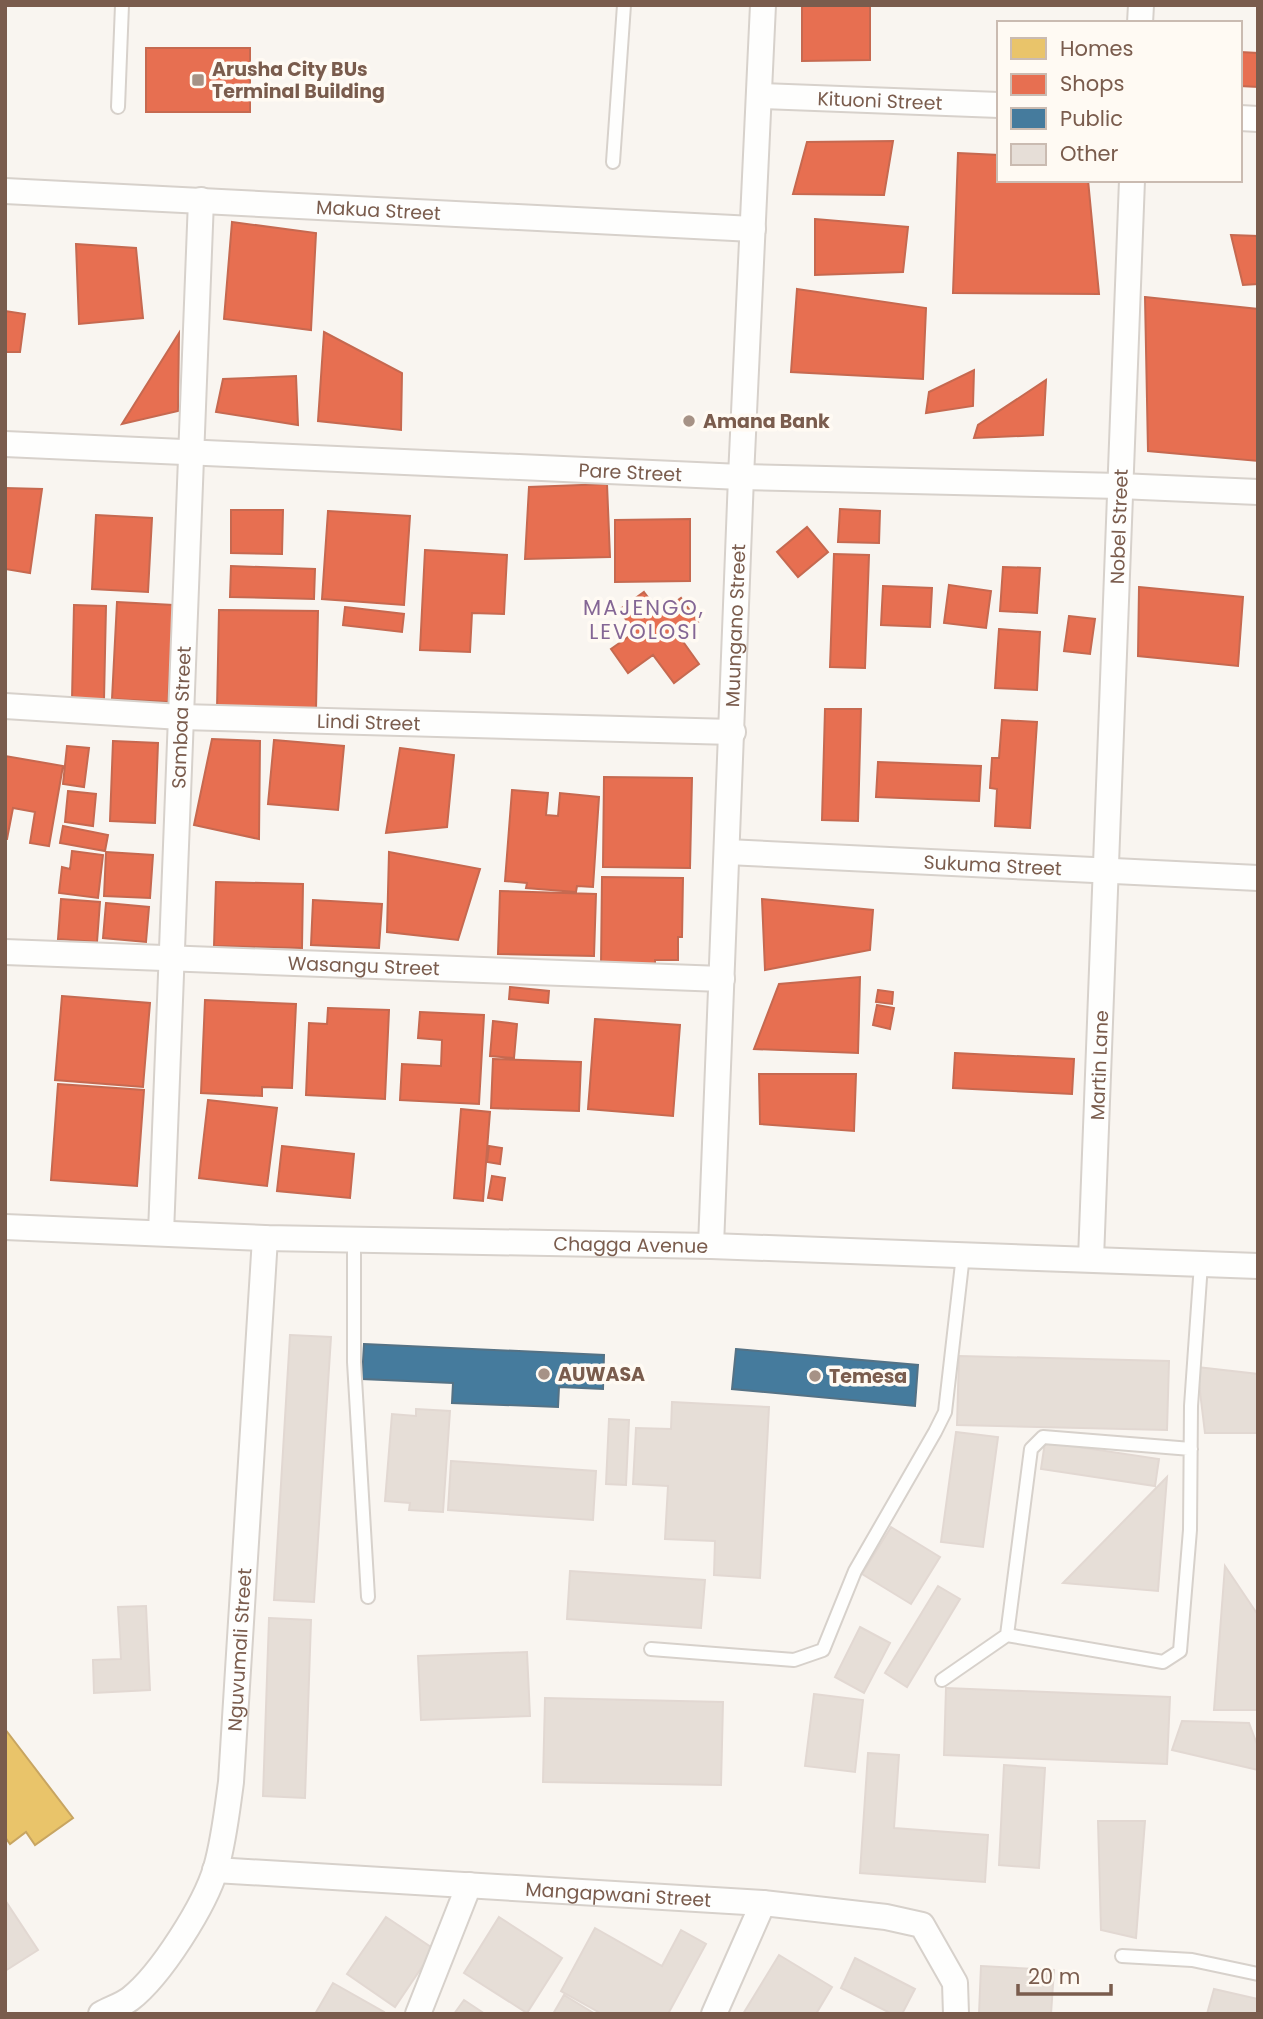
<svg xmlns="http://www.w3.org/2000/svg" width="1263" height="2019" font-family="Poppins,sans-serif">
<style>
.homes{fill:#e9c46a;stroke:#c8a561;stroke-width:2}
.shops{fill:#e76f51;stroke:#c66950;stroke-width:2}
.public{fill:#457b9d;stroke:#557285;stroke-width:2}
.building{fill:#e6ded7;stroke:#e2d8d2;stroke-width:2}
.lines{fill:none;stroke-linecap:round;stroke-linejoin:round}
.service-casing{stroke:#d7d1cb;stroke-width:16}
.minor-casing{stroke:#d7d1cb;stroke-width:28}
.service{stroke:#fefefd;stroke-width:12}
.minor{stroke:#fefefd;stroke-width:24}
.poi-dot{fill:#a69286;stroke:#fffaf3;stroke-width:2.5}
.labels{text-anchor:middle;stroke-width:7;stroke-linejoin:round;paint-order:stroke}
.poi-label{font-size:19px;font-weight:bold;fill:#7a5c4d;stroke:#fffaf3;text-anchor:start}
.street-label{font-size:19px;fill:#7a5c4d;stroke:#fffaf3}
.neighbourhood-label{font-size:21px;letter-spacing:2px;fill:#846695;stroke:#fffaf3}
</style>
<rect width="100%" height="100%" fill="#f9f5f0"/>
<path class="homes" d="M5,1729L73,1818L35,1845L26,1832L10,1844L5,1837Z"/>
<path class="shops" d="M802,5H870V60L802,61Z
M146,48H250V112H146Z
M1240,52L1258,53V87L1240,86Z
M893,141L884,195L793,194L807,142Z
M958,153L999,155V180H1088L1099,294L953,293Z
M815,219L908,227L903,272L815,275Z
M232,222L316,233L311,330L224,319Z
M1231,235L1258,236V284L1243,285Z
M76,244L136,248L143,318L79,324Z
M797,289L926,308L923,379L791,372Z
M1145,297L1258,309V461L1148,451Z
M5,311L25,314L20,352H5Z
M324,332L402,373L401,430L318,421Z
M179,333L178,411L122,424Z
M974,370L973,406L926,413L929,392Z
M296,376L298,425L216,412L223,379Z
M1046,380L1043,435L974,438L978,425Z
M607,484L610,557L525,559L529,487Z
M5,488L42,489L30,573L5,569Z
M840,509L880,511L879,543L838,542Z
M231,510H283L282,554L231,553Z
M328,511L410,516L404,605L322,599Z
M96,515L152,518L148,592L92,589Z
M690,519V581L615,582V520Z
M807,527L828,552L798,577L777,552Z
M425,550L507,555L504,614L472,613L470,652L420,650Z
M834,554L869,555L865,668L830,667Z
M231,566L315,569L314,599L230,597Z
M1003,567L1040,568L1037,613L1000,611Z
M949,585L991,591L986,628L944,623Z
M883,586L932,588L930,627L881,625Z
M1139,587L1243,597L1238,666L1138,656Z
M644,592L660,613L681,598L698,622L679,636L699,664L674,683L653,655L628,673L611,649L635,632L619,610Z
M117,602L173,605L168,702L112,699Z
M74,605L106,606L104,700H72Z
M345,607L404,614L402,632L343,625Z
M219,610L318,611L316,710L217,709Z
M1069,616L1095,619L1090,654L1064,651Z
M999,629L1040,632L1037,690L995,688Z
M825,709H861L858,821L822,820Z
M1002,720L1037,722L1030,828L995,826L997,789L990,788L992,758H999Z
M212,739L260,741L259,839L194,825Z
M274,740L344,746L338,810L268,804Z
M113,741L158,743L155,823L110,821Z
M67,746L89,748L84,787L63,784Z
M400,748L454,755L447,827L386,833Z
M5,756L63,766L49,846L30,843L35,812L13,808L7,839H5Z
M878,762L981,766L979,801L876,797Z
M604,777L692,778L690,868L603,867Z
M512,790L548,793L546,815L558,816L560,793L599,797L593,887L577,886L576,892L526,888L527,883L505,881Z
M68,791L96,794L93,826L65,822Z
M63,826L108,835L105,851L60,843Z
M72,851L103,855L98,898L59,893L62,867L70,869Z
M106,852L153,855L150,898L104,896Z
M389,852L480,869L458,940L387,932Z
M602,877L683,878L682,937H678V960H655V966H601Z
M216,882L303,884L302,948L214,946Z
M500,891L596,894L594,956L498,954Z
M61,899L100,902L97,942L58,939Z
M762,899L873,910L870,950L765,970Z
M313,900L382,904L379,948L311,945Z
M106,903L149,907L146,942L103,938Z
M860,977L858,1053L754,1049L779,984Z
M510,987L549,991L548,1003L509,999Z
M878,990L893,992L892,1004L876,1002Z
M62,996L150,1003L143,1087L55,1080Z
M205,1000L296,1004L292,1088L262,1087V1096L201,1093Z
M877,1005L894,1008L890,1029L873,1025Z
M328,1008L389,1010L385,1099L306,1095L309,1023L327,1024Z
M420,1012L484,1015L479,1104L400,1100L402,1064L441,1066L442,1040L418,1038Z
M595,1019L680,1025L673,1116L588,1109Z
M493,1021L517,1024L514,1058L490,1056Z
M955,1053L1074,1059L1072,1094L953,1088Z
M493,1059L581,1062L579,1111L491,1108Z
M759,1074H856L854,1131L760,1124Z
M58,1084L144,1090L137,1186L51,1180Z
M208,1100L277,1108L267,1186L199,1178Z
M461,1109L490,1112L483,1201L454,1198Z
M282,1146L354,1154L350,1198L277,1191Z
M489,1146L502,1148L500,1164L487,1162Z
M492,1176L505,1178L502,1200L488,1198Z"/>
<path class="public" d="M364,1344L604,1355L603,1389L559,1387L558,1407L452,1403L453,1383L362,1379Z
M736,1349L918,1365L915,1406L732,1389Z"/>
<path class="building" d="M290,1335L331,1337L314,1602L274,1600Z
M959,1356L1169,1361L1167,1430L957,1425Z
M1197,1367L1258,1374V1433H1205Z
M672,1402L769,1407L760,1578L714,1575L715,1541L665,1539L668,1486L633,1484L636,1428L671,1429Z
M416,1409L450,1411L443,1512L409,1510L410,1503L385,1501L392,1414L416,1416Z
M609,1419L629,1420L626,1485L606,1484Z
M956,1432L998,1437L983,1547L941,1542Z
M1045,1442L1159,1459L1155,1486L1041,1469Z
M451,1461L596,1471L593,1520L448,1510Z
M1167,1477L1158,1591L1063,1583Z
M891,1527L940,1557L911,1604L862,1574Z
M1225,1566L1258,1615V1710H1214Z
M570,1571L705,1580L701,1628L567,1619Z
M938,1586L960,1599L907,1687L885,1673Z
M146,1606L150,1690L94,1693L93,1660L121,1659L118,1607Z
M269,1618L311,1620L305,1798L263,1796Z
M860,1627L890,1643L864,1693L835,1677Z
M527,1652L530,1716L421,1720L418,1656Z
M946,1688L1170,1697L1167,1764L944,1755Z
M814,1694L863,1700L855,1772L805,1766Z
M545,1698L723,1702L721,1785L543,1782Z
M1182,1721L1249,1723L1258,1747V1770L1172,1750Z
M868,1753L899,1755L894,1828L988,1835L985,1882L860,1873Z
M1004,1765L1045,1768L1039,1868L999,1865Z
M1098,1821H1145L1136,1938L1101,1930Z
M5,1900L38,1950L5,1971Z
M386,1917L434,1949L395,2007L347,1974Z
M499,1917L562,1958L527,2013L464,1973Z
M595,1928L662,1966L681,1930L706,1944L668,2014H602L561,1991Z
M779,1955L832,1987L816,2014H743Z
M855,1958L915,1989L902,2014H892L841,1988Z
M981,1966L1054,1970L1051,2014H979Z
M333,1983L384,2012L383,2014H315Z
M1214,1989L1258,1999V2014H1207Z
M564,1995L595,2014H553Z
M464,2000L485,2014H454Z"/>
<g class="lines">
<g class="service-casing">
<path id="service" d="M118,107L122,5
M613,162L624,5
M354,1239V1362L368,1597
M1007,1635L1163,1662L1180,1651L1190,1530L1191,1406L1201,1264
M651,1649L794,1660L823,1650L855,1571L935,1432L945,1412L963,1255
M942,1680L1007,1635L1031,1449L1043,1437L1191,1449
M1122,1956L1192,1960L1258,1974"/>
</g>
<g class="minor-casing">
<g id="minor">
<path d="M1140,23L1141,5"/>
<path id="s1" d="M759,96L999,105"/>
<path d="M1240,118L1258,119"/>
<path id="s2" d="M5,191L753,229"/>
<path id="s3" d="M5,444L741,477L1119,486L1258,492"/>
<path id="s4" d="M5,706L181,717L733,732"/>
<path id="s5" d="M727,852L1258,878"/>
<path id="s6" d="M5,952L722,979"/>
<path id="s7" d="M5,1227L265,1238L711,1246L1258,1266"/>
<path id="s8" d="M161,1233L201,200"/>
<path id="s9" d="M711,1246L741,477L763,5"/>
<path id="s10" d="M1091,1259C1107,900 1117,540 1132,180"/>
<path id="s11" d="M215,1870L763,1903L886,1917L922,1925L955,1983L956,2014"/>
<path id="s12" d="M101,2014C110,2009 122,2005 130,1999C161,1975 205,1905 216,1868C224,1840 227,1811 231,1782L265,1238"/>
<path d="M418,2014L469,1885"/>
<path d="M714,2014L763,1903"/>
</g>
</g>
<use href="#service" class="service"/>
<use href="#minor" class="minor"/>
</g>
<g class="poi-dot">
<rect x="191" y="73" width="14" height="14" rx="3.5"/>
<circle cx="689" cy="421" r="7"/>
<circle cx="544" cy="1374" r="7"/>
<circle cx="815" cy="1376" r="7"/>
</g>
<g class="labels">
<g class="poi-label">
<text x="212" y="76">Arusha City BUs<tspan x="212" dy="22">Terminal Building</tspan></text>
<text x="703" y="428">Amana Bank</text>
<text x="558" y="1381">AUWASA</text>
<text x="829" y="1383">Temesa</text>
</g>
<g class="street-label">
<text dy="7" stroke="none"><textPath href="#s1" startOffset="121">Kituoni Street</textPath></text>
<text dy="7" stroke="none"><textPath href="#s2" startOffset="374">Makua Street</textPath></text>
<text dy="7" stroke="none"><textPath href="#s3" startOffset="626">Pare Street</textPath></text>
<text dy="7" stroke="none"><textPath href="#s10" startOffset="733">Nobel Street</textPath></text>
<text dy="7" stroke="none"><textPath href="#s9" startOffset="621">Muungano Street</textPath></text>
<text dy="7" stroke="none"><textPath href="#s8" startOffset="516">Sambaa Street</textPath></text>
<text dy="7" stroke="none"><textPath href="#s4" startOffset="364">Lindi Street</textPath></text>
<text dy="7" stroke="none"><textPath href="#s5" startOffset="266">Sukuma Street</textPath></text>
<text dy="7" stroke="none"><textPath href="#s6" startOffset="359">Wasangu Street</textPath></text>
<text dy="7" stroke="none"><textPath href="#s10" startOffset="194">Martin Lane</textPath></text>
<text dy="7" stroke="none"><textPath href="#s7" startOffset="626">Chagga Avenue</textPath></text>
<text dy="7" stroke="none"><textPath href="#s12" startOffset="411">Nguvumali Street</textPath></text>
<text dy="7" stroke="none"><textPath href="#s11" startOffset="404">Mangapwani Street</textPath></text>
</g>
<g class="neighbourhood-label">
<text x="644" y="615">MAJENGO,<tspan x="644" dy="24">LEVOLOSI</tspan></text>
</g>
</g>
<rect width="1263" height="2019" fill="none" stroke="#7a5c4d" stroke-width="14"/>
<rect x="997" y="21" width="245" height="161" fill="#fffaf3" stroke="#cabbb1" stroke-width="2"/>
<rect x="1011" y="38" width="35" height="21" fill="#e9c46a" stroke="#cabbb1" stroke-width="2"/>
<text x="1060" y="56" font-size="21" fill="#7a5c4d">Homes</text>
<rect x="1011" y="74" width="35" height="21" fill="#e76f51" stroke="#cabbb1" stroke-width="2"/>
<text x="1060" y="91" font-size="21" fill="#7a5c4d">Shops</text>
<rect x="1011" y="108" width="35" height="21" fill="#457b9d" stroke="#cabbb1" stroke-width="2"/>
<text x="1060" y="126" font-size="21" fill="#7a5c4d">Public</text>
<rect x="1011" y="144" width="35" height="21" fill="#e6ded7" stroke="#cabbb1" stroke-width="2"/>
<text x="1060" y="161" font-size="21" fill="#7a5c4d">Other</text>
<path d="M1018 1984v10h93v-10" fill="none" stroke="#7a5c4d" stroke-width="3.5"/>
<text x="1028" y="1984" font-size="21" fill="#7a5c4d" stroke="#fffaf3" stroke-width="5" paint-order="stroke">20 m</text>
</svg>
